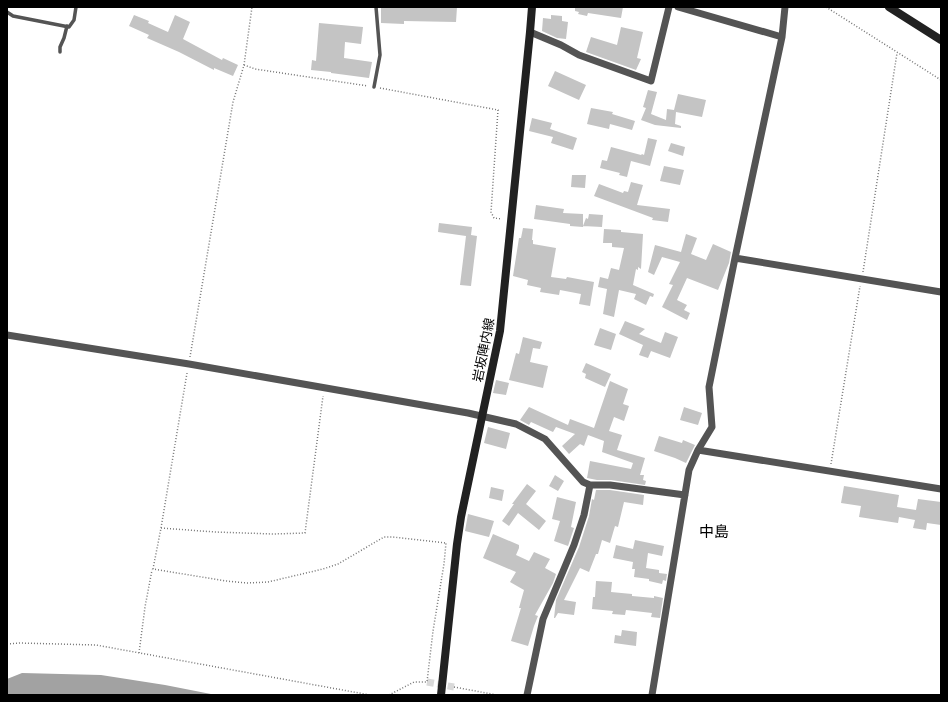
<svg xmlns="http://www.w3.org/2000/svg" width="948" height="702" font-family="'Archivo Narrow','Noto Sans JP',sans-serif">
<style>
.water{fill:#a2a2a2}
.building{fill:#c4c4c4}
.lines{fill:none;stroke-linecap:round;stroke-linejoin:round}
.street-tunnel{stroke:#d9d9d9;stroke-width:7;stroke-dasharray:7 3.5;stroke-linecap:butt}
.path{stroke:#767676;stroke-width:1.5;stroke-dasharray:1 2;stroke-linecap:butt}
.lane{stroke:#545454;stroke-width:3.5}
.street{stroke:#545454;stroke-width:7}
.secondary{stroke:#212121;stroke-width:8}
.labels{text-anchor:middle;stroke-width:3;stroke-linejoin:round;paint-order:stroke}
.street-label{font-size:13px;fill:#000;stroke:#fff}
.quarter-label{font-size:15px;fill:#000;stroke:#fff}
</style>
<rect width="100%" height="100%" fill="#fff"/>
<path class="water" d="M22,673L101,675L165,685L216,695H7V679Z"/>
<path class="building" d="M381,7H457L456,22L404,21V24L381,23Z
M575,7H623L621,18L588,13L587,16L578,14L579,12L575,11Z
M134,15L149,21L148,23L168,32L175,15L190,22L183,39L222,60L223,58L238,65L233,76L214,68V70L179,52L147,38L149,35L129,26Z
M551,15L562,16V21L568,22L566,39L557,38L542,31L543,18L551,19Z
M319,23L363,27L361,44L345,42L344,58L372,62L369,78L331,73V72L311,70L312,60L316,61Z
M621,27L643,32L637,58L641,59L636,70L586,52L591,37L617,45Z
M555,71L586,85L579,100L548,86Z
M648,90L657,92L651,114L666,120L667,109L674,110L678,94L706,100L702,117L676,112L675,124L681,126V128L655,125L641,120L646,108L643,107Z
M591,108L613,112L612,114L635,121L632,130L610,124L609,129L587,124Z
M532,118L552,123L550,129L577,138L573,150L551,143L553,137L529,131Z
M648,138L657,140L650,166L631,161L627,177L619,175L620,173L600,168L602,160L607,161L611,147L641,155L642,154L644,155Z
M671,143L685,147L683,156L668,151Z
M664,166L684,170L680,185L660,181Z
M572,175H586L585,188L571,187Z
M631,182L643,185L637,205L670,209L668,222L652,220L653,218L594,196L599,184L623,193L624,191L628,192Z
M536,205L564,209L563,213L583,214V227L570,226V224L534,219Z
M589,214L603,215L602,227L583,226L586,218L588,219Z
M439,223L472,227L471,235L477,236L471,286L460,285L466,236L438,232Z
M523,228L533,229L532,240H533V244L556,248L551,277L566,279L567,277L594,282L590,306L579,304L581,294L560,290L559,295L540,292L541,288L527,285L528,280L513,276L519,238H521Z
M604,229L621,230V232L643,234L641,269L638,267V270L636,269L633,285L654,294L653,297L650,296L646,305L634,299L636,294L619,290L614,317L603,314L607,289L598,287L600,277L608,279L611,268L619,270L624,248L612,247V243H603Z
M686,234L697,238L691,254L706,260L713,244L731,252L729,263L718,290L687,278L677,300L687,305L684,310L690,313L687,320L662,307L673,285L669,284L680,262L662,257L654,275L648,272L655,245L681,252Z
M625,321L645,329L639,334L661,343L665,332L678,337L670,358L651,351L648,358L639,355L643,345L619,334Z
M600,328L616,334L611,350L594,345Z
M523,337L542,342L540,349L533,348L530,362L548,366L543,388L509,380L516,353L519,354Z
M586,363L611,374L605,387L585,378L586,374L582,372Z
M496,380L509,383L506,395L493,393Z
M610,381L628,389L623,404L629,406L624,421L614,417L609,431L622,435L617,450L645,458L640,475H644L643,480L646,481L645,485L611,480H597L587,478L590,461L631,469L633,463L602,452L604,441L588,435L584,446L580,444L569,454L562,446L575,434L556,427L553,432L531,422L529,425L520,420L529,407L568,425L570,419L594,428Z
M684,407L702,413L698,425L680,420Z
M488,427L510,433L506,449L484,443Z
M659,436L682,443L683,440L695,445L686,463L675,458L654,451Z
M555,475L564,481L558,491L549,486Z
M527,484L536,491L526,504L546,521L539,530L518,513L509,526L502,521L514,504H512Z
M844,486L899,495L897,507L916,510L918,499L941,502V525L927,523L926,530L913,528L915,520L899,517L898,523L859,517L861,506L841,503Z
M491,487L504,490L502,501L489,498Z
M596,490H610L644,495L643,505L624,502L618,527L615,526L610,543L602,540L598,554H596L589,572L580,568L564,600L576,602L574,615L558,613L555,618H554L556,600L579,547L589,516L592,499L594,500Z
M557,497L576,502L571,527L574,528L568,546L554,541L560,521L552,519Z
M468,514L494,521L489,537L465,531Z
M493,534L519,545V548L516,555L529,561L534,552L550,559L545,568L556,574L553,583L535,615L538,616L534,626L528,646L511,641L521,608H519L524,590L510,582L516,572L483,558Z
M635,540L664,546L662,556L648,553L646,568L659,570V573L667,574L666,581L663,580L662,584L649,581V579L634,577L635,569H632L633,562L613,558L616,545L633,549Z
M596,581L612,582L611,592L632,594V596L654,598V596L663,598L660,618L651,617L652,613L626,610L625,615L612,614L613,611L592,609L593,597H595Z
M622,630L637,632L636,646L614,643L615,635L621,636Z"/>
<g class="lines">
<path class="street-tunnel" d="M427,682L454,687"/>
<path class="path" d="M826,7L941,80
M244,65L255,69L368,86
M380,88L498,110L491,212L494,218L502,219
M863,272L897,53
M190,357L233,102L244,65L252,7
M187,373L161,528L153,569L226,581L247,583L268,582L323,569L338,564L384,537H393L446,543
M831,464L860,286
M161,528L215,532L273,534L305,533L323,396
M7,644L20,643L96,645L370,695
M139,653L145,607L152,570
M454,687L497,695
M389,695L414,682H427L433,631L444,564L446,543H447"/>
<path class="lane" d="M7,12L13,16L69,27L74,20L76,7
M60,52V47L64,38L67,26
M374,87L380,55L376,7"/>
<path class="street" d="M678,7L782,37
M530,32L561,45L579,55L651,81L669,7
M735,258L941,292
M7,335L189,364L468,413L516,424L545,439L583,482L590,485H610L685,495
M698,450L941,489
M527,695L543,619L574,545L584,515L590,485
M652,695L689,470L698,450L712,427L709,387L735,258L782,37L785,7"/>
<path class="secondary" d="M889,7L941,40
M441,695L457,544L461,517L500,331L524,92L530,32L532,7"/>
</g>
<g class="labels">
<g class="street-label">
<text transform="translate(483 350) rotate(-79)" y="5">岩坂陣内線</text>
</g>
<g class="quarter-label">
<text x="714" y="537">中島</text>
</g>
</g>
<rect width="948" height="702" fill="none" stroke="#000000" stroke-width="16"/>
</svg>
